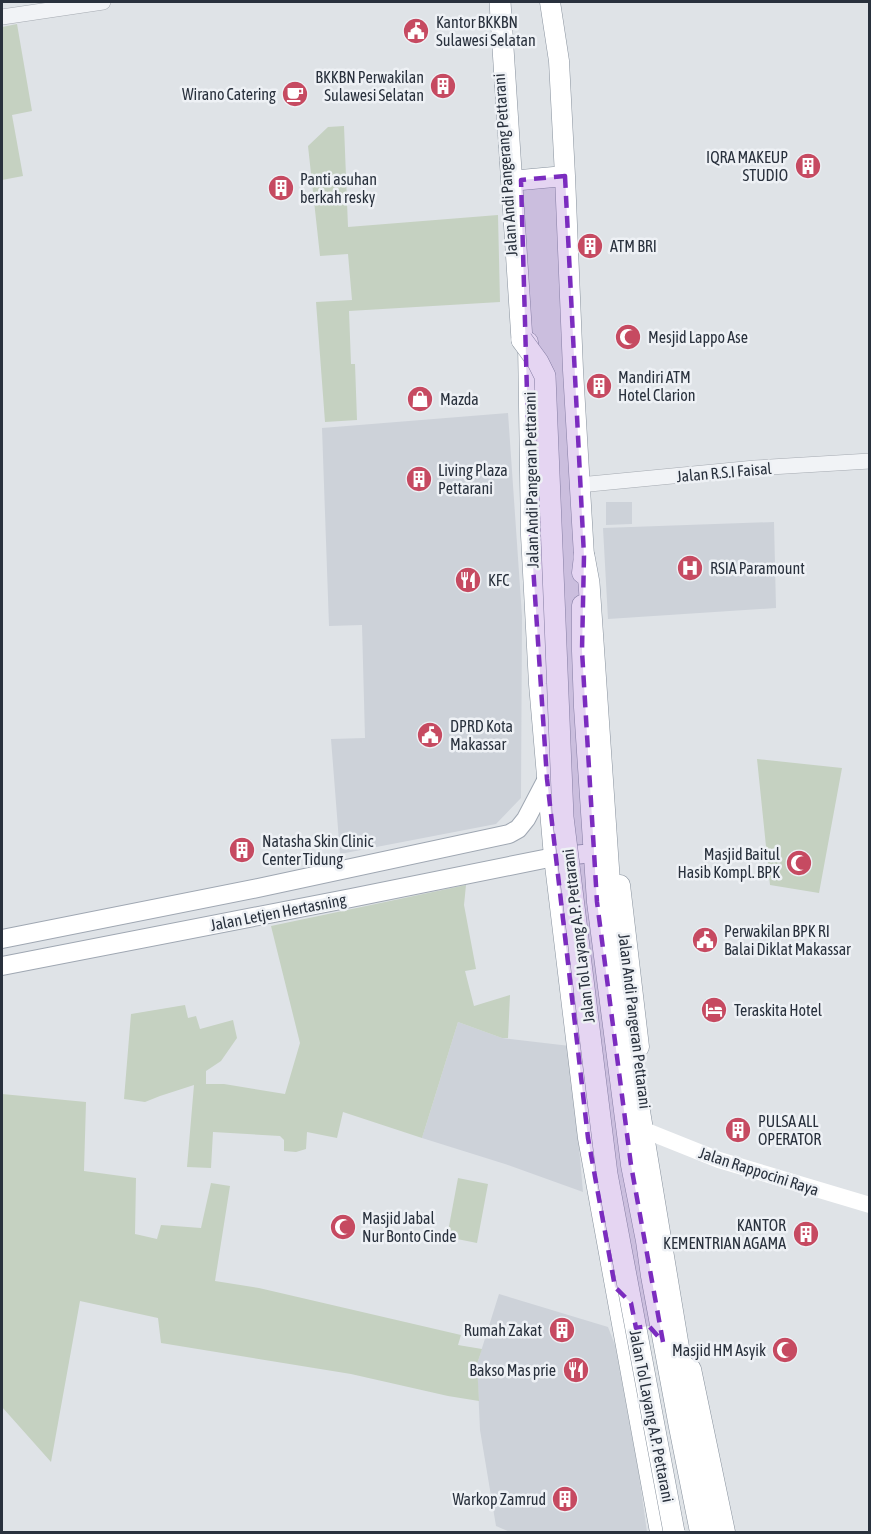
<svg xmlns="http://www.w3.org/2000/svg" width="871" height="1534" font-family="'Asap Condensed',sans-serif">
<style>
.built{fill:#cdd2d9}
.green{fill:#c5d1c1}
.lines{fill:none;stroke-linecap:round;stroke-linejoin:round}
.tertiary-casing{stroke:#a5aab1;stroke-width:16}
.primary-casing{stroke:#9fa7b2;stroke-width:20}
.trunk-casing{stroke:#87919d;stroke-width:21}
.motorway-casing{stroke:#87919d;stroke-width:22}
.tertiary{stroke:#f1f3f6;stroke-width:15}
.secondary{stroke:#fff;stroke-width:16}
.primary{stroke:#fff;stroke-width:18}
.trunk{stroke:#fff;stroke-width:20}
.motorway{stroke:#fff;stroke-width:21}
.motorway-bridge-casing{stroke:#87919d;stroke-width:22;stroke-linecap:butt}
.motorway-bridge{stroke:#fff;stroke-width:21}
.marked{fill:#7b2cbf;fill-opacity:0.2;stroke:#7b2cbf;stroke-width:4.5;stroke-dasharray:12 8;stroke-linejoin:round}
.labels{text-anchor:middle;stroke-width:5;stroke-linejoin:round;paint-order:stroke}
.poi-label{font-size:16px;fill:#29313d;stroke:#eef1f5;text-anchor:start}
.street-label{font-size:16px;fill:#29313d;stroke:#eef1f5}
</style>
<rect width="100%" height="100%" fill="#dfe3e7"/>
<path class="built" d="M508,413L522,616L521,798L496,824L340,854L331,739L365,738L362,625L329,626L322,428Z
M632,502V524L606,525V502Z
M774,522L776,608L608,619L603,528Z
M458,1022L502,1038L570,1046L583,1192L505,1164L422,1138Z
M499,1294L608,1327L615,1345L639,1475L647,1532H510L496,1526L480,1430L477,1364Z"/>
<path class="green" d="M17,24L32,111L12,115L23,176L2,180V27Z
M344,126L348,227L498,215L500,302L349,311L351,364H355L357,420L325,422L316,302L352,300L348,254L320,256L308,146L328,127Z
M757,759L842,768L819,893L770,885Z
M466,885L464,905L476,969L465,971L474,1006L510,995L508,1038H502L458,1022L422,1138L343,1112L337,1138L307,1132L306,1149L296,1152L284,1151V1140L280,1136L213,1132L211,1168L187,1167L194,1085L160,1096L145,1102L124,1099L131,1014L185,1005L188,1018L196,1016L200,1029L233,1020L237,1038L221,1061L206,1071V1084H224L285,1094L300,1043L271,926Z
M2,1094L86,1102L84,1171L136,1178L135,1234L157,1239L161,1225L201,1228L211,1183L230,1186L215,1281L259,1288L461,1335L458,1345L482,1349L477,1364L479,1401L448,1396L351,1374L161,1343L158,1318L80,1301L51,1462L2,1407Z
M458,1178L488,1184L477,1243L447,1237Z"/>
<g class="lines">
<g class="tertiary-casing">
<path id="tertiary" d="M2,17L103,2
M579,485L755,468L870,461"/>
</g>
<g class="primary-casing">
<path id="primary" d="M2,939L258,888L509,834L518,829L526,819L547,779
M2,966L351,898L554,857L593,853"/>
</g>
<g class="trunk-casing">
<path id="trunk" d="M550,2L559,61L565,176L573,370L584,556L582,573
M521,180L565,176
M528,342L531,535L539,684L554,857L588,1138L660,1532
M582,605V651L584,707L597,902L631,1165L646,1241L651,1276L679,1427L700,1532
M620,885L639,1047
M691,1369L725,1532"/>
</g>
<g class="motorway-casing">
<path id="motorway" d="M500,2L522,340
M584,556L589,583L615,963L691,1423L710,1532"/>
</g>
<use href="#tertiary" class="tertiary"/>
<path class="secondary" d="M649,1132L719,1160L870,1205"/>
<use href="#primary" class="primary"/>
<use href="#trunk" class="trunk"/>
<use href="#motorway" class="motorway"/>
<g class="motorway-bridge-casing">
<path id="motorway-bridge" d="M522,340L538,362L545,376L563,817L607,1174L674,1532"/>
</g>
<use href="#motorway-bridge" class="motorway-bridge"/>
</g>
<path class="marked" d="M565,176L584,556L582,651L597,902L631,1165L663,1342L649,1326L636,1328L631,1303L615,1287L588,1138L547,779L531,535L521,180Z"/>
<defs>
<g id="civic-disc" transform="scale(1.35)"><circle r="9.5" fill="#c64a61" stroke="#eef1f5"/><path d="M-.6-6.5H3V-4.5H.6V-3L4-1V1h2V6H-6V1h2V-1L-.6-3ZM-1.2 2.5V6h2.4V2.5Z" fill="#fff"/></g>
<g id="building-disc" transform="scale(1.35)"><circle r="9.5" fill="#c64a61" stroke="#eef1f5"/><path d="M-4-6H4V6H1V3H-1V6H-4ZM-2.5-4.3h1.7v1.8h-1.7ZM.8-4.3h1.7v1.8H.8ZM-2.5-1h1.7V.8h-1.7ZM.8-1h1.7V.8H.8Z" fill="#fff"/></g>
<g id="cafe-disc" transform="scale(1.35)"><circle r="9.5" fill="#c64a61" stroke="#eef1f5"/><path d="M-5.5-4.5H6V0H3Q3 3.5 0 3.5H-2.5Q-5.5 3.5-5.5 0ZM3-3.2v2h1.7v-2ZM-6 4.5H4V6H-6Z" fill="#fff"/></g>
<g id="mosque-disc" transform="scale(1.35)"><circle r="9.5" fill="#c64a61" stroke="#eef1f5"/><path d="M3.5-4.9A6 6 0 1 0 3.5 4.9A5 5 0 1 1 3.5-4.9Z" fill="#fff"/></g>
<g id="shop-disc" transform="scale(1.35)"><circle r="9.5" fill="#c64a61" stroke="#eef1f5"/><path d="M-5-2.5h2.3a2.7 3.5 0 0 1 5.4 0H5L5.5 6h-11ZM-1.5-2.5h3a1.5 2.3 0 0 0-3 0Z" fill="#fff"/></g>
<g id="hospital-disc" transform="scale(1.35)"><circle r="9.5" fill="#c64a61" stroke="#eef1f5"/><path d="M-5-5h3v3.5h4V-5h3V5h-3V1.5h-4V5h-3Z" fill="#fff"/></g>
<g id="restaurant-disc" transform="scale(1.35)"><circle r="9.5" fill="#c64a61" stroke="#eef1f5"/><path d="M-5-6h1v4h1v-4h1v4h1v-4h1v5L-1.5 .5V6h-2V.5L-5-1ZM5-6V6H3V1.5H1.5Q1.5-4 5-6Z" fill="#fff"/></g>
<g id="hotel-disc" transform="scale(1.35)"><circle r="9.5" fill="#c64a61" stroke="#eef1f5"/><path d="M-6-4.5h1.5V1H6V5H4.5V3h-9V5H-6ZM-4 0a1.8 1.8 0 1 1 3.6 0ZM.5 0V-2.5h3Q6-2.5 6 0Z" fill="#fff"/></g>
</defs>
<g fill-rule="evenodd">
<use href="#civic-disc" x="416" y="31"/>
<use href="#building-disc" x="443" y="86"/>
<use href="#cafe-disc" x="295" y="94"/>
<use href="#building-disc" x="808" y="166"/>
<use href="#building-disc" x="281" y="188"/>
<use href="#building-disc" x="590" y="246"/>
<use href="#mosque-disc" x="628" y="337"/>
<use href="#building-disc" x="599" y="386"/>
<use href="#shop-disc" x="420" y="399"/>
<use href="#building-disc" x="419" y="479"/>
<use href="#hospital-disc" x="690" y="568"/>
<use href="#restaurant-disc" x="468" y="580"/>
<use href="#civic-disc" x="430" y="735"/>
<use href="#building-disc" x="242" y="850"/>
<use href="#mosque-disc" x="799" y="863"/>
<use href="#civic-disc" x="705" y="940"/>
<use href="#hotel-disc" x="714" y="1010"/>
<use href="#building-disc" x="738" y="1130"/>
<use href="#mosque-disc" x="343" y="1227"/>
<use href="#building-disc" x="806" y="1234"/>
<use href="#building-disc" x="562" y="1330"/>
<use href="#mosque-disc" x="785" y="1350"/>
<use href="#restaurant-disc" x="576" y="1370"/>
<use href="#building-disc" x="565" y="1499"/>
</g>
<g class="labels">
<g class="poi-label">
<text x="436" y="28">Kantor BKKBN<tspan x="436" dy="18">Sulawesi Selatan</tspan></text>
<text x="424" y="83" text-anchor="end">BKKBN Perwakilan<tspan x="424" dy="18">Sulawesi Selatan</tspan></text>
<text x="276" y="100" text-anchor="end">Wirano Catering</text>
<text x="788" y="163" text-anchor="end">IQRA MAKEUP<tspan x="788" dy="18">STUDIO</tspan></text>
<text x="300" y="185">Panti asuhan<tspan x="300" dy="18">berkah resky</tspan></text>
<text x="610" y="252">ATM BRI</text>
<text x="648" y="343">Mesjid Lappo Ase</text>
<text x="618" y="383">Mandiri ATM<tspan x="618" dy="18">Hotel Clarion</tspan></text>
<text x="440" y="405">Mazda</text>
<text x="438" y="476">Living Plaza<tspan x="438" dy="18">Pettarani</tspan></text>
<text x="710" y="574">RSIA Paramount</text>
<text x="488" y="586">KFC</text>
<text x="450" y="732">DPRD Kota<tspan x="450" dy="18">Makassar</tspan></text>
<text x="262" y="847">Natasha Skin Clinic<tspan x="262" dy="18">Center Tidung</tspan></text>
<text x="780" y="860" text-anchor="end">Masjid Baitul<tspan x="780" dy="18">Hasib Kompl. BPK</tspan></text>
<text x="724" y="937">Perwakilan BPK RI<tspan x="724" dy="18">Balai Diklat Makassar</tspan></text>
<text x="734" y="1016">Teraskita Hotel</text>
<text x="758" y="1127">PULSA ALL<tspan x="758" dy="18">OPERATOR</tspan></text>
<text x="362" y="1224">Masjid Jabal<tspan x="362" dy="18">Nur Bonto Cinde</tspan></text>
<text x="786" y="1231" text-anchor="end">KANTOR<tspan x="786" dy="18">KEMENTRIAN AGAMA</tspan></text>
<text x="542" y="1336" text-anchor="end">Rumah Zakat</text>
<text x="766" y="1356" text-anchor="end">Masjid HM Asyik</text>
<text x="556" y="1376" text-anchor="end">Bakso Mas prie</text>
<text x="546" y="1505" text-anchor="end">Warkop Zamrud</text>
</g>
<g class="street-label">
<text transform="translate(505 165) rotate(-94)" y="6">Jalan Andi Pangerang Pettarani</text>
<text transform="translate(724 472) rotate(-5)" y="6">Jalan R.S.I Faisal</text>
<text transform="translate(531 480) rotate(-91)" y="6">Jalan Andi Pangeran Pettarani</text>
<text transform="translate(278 912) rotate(-11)" y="6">Jalan Letjen Hertasning</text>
<text transform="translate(578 936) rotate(-97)" y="6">Jalan Tol Layang A.P. Pettarani</text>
<text transform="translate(635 1021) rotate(83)" y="6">Jalan Andi Pangeran Pettarani</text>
<text transform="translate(759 1171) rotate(18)" y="6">Jalan Rappocini Raya</text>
<text transform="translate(652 1416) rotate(79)" y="6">Jalan Tol Layang A.P. Pettarani</text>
</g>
</g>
<rect width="871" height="1534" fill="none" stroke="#29313d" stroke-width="6"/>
</svg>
